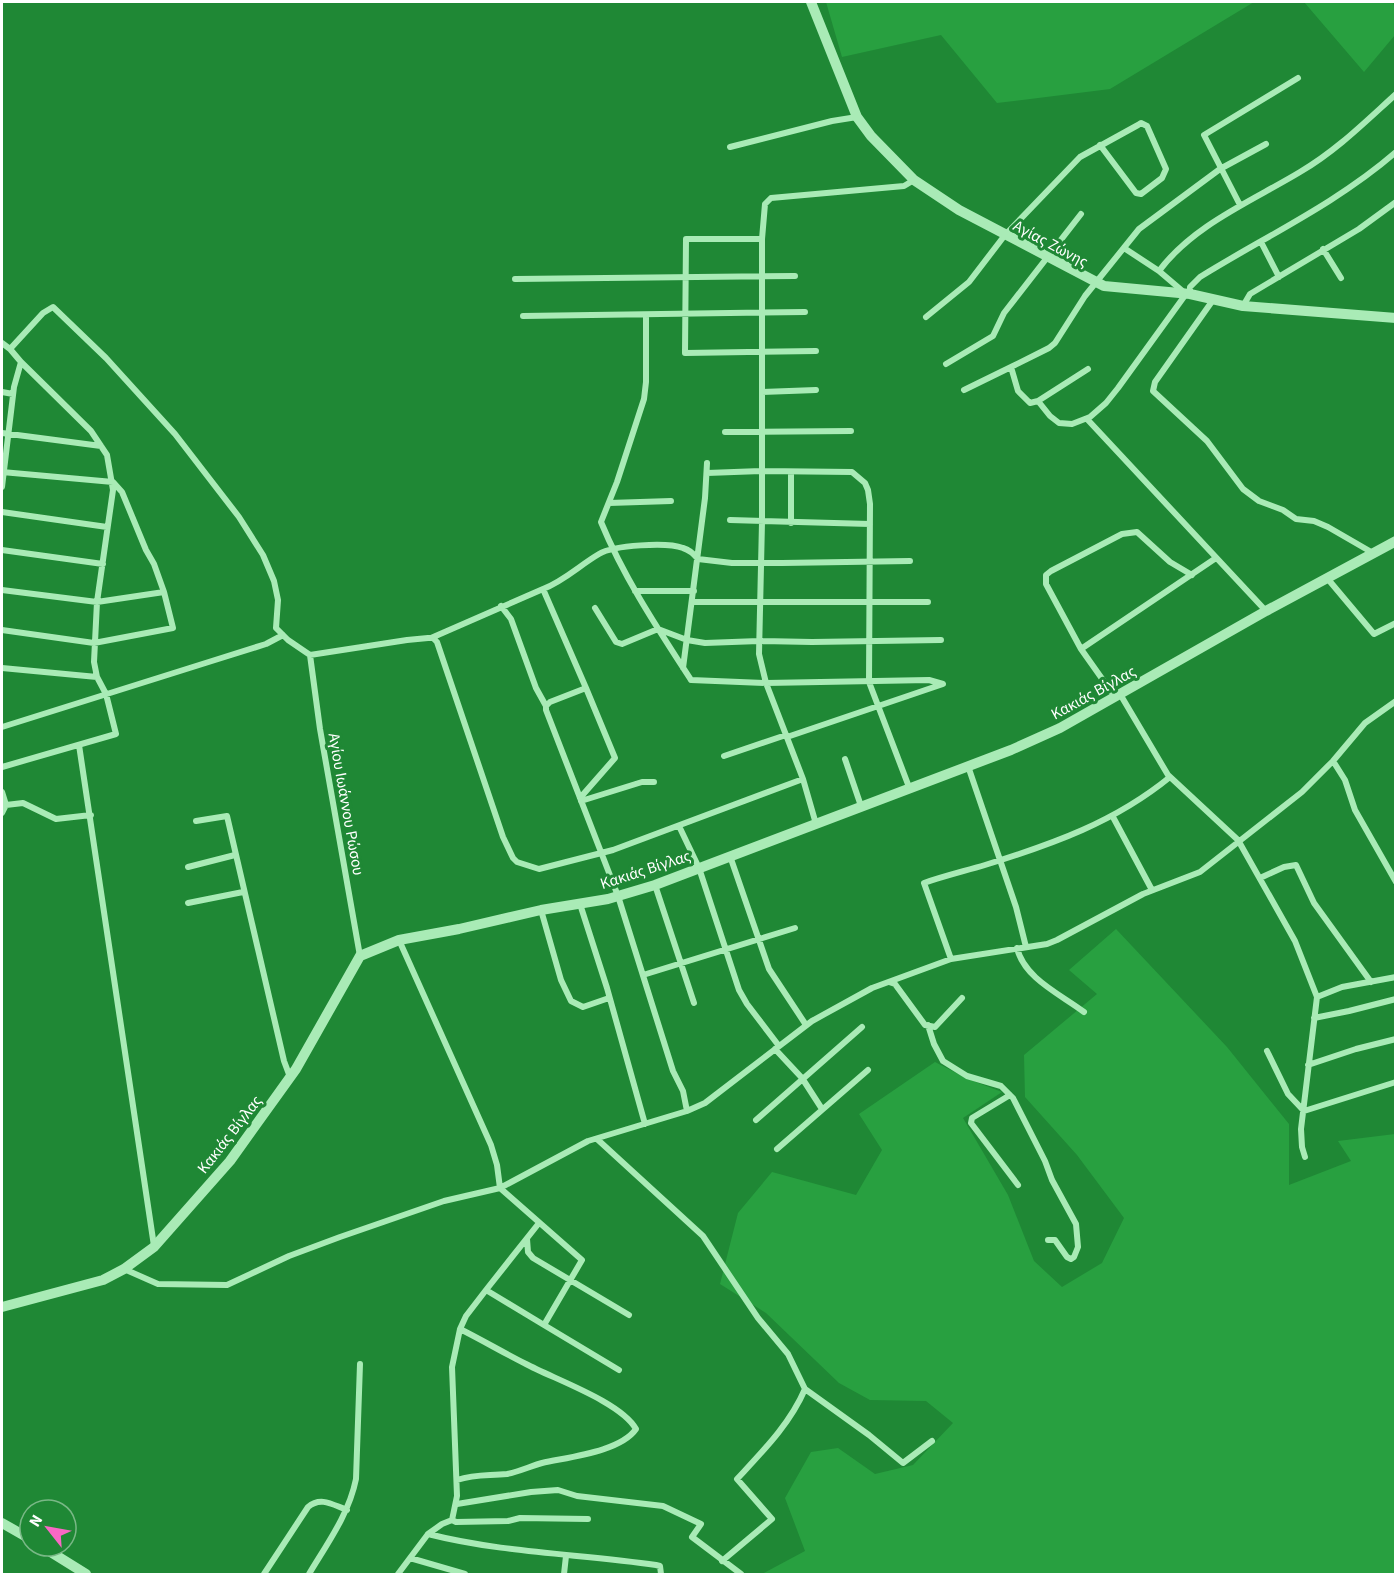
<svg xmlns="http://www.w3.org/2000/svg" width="1397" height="1576" font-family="'Source Sans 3',sans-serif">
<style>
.green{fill:#28a040}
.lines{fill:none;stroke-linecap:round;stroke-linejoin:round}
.minor{stroke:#a9ebb6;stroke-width:6}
.tertiary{stroke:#a9ebb6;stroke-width:10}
.labels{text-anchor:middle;stroke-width:6;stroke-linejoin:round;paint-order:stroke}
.street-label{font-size:16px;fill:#fff;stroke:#1f8835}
</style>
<rect width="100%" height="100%" fill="#1f8835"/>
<path class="green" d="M826,2H1254L1110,89L997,103L941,35L842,57Z
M1304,2H1393L1395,10V35L1364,72Z
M1116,929L1227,1047L1289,1124V1185L1351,1161L1338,1141L1395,1134V1574H762L805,1551L785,1498L811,1452L838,1448L875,1474L913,1465L953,1423L926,1401L870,1400L839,1383L766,1313L720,1284L738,1213L772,1172L856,1195L882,1150L859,1114L935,1062L968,1079L1002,1092L963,1118L1008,1195L1034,1261L1062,1287L1102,1263L1124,1218L1077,1155L1025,1097L1024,1055L1097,994L1069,970Z"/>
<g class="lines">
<path class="minor" d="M730,147L832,121L857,117
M1240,205L1204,135L1298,78
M762,239H686L685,353L816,351
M1261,242L1279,277
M1124,248L1159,271
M1323,249L1341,278
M515,279L795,276
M1190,294V287L1200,277C1266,236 1336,204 1396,152
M1213,300L1155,382L1153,391L1207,441L1243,489L1259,501L1283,510L1296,519L1314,521L1328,527L1373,553
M1243,306L1250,294L1359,229L1396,202
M646,315V382L644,399L617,482L601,522C624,578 658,629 691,680L766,683L803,779L816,824
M523,316L805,312
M926,317L969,282L1005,235L1080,157L1138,125L1141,123L1147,126L1166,169L1162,178L1141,194L1136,193L1100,145
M2,343L10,349
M946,364L993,336L1004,313L1081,214
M1088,369L1038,401L1050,416L1059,423L1072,424L1090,417L1106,403L1118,388L1186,294L1159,271C1193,225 1252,201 1300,172C1336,151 1365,122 1396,94
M964,390L1011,367
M2,392L13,394
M762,392L816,390
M1038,401L1030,403L1018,391L1011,367L1049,348L1055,343L1085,296L1139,229L1220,169L1266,144
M1087,419L1266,611
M725,432L851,431
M2,433L101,446
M791,472V523
M707,473L761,471L852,472L865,483L868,490L870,504L869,682L909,787
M2,487L14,387L21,362L10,349L43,313L53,307L106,358L175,434L239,517L263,555L274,581L278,600L276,628L288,640L310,655L407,640L428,638H433L437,642L503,837L513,858L517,862L539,869L613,850L803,779
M609,503L671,501
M2,512L107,527
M730,520L870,524
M2,550L103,564
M1327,578L1374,634L1396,623
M543,589C564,581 580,565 599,554C614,545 667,542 683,548C690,550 694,554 698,559L732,563H782L910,561
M2,590L97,602L164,592
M635,591H694
M692,602H928
M501,606L511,619L536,688L546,706
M595,608L616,642L622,644L658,629L687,640L705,643L759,641L812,642L941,640
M2,630L94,643L173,628L164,592L154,564L146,550L122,492L113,482L2,472
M431,638L543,589L586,688
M1081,649L1046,584V575L1051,571L1122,534L1137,532L1170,562L1192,575
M310,655L320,729L360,956
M2,668L97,677
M683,668L705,498L707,463
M1120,694L1168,775L1238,840L1295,941L1317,997L1301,1129L1302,1147L1305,1157
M1115,697L1081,649L1216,558
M2,727L215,660L266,644L283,635
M787,737L943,684L929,680L766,683L759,654L762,522V239L765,204L771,198L904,186L914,180
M79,745L154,1246
M724,756L786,735
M845,759L861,806
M1333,761L1345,780L1355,810L1396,882
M968,766L1016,907L1026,947
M2,767L116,734L106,694L97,677L94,662L97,602L113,490L107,455L91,431L21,362
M2,792L6,805L2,813
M580,798L615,758L586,688L550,702L546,706V710L618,896L673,1071L683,1091L687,1111
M581,801L642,782H654
M6,805L23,803L56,819L91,815
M1113,817L1152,890
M196,821L227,816L284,1061L290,1077
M679,826L699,868L739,990L747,1004L779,1046
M730,856L769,969L806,1025
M188,867L235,855
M1260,878L1284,867L1296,865L1314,903L1371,982
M655,885L694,1003
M188,903L243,892
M580,904L607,988L645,1124
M541,910L561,980L571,1001L583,1007L609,998
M399,940L491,1145L497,1165L500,1188L582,1260L544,1325L486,1290L539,1223
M1017,948C1024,978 1060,994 1084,1012
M951,959L924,883C944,876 965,871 985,865C1053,844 1115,822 1170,777
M643,975L795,928
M889,982L895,984L925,1025L935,1027L962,998
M1317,997L1342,987L1396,977
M1314,1018L1349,1011L1396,999
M928,1025L934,1044L943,1061L967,1076L1001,1086L1013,1098L1045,1161L1052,1180L1076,1224L1078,1247L1074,1257L1071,1259L1067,1257L1055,1240H1048
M775,1049L802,1078L822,1109
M1267,1051L1288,1094L1304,1111L1396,1082
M1308,1065L1356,1049L1396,1039
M1010,1095L972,1118L971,1123L1018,1185
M756,1120L862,1027
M597,1139L703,1236L758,1318L788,1354L805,1389
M777,1149L868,1070
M527,1239L528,1252L533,1258L629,1315
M124,1269L158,1284L227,1285L289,1256L340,1237L444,1201L500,1188L588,1141L687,1111L705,1103L812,1021L872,988L951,959L1047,944L1057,940L1143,894L1200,872L1302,792L1333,761L1365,723L1396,701
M486,1290L466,1316L460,1329L452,1367L457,1496L452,1520L456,1522L508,1521L520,1518L588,1519
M544,1325L619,1370
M457,1480C476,1474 488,1476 507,1474C518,1472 531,1466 542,1463C568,1457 620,1452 636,1429C621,1402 554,1379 526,1364C504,1353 482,1340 460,1329
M457,1504L531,1492L558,1490L577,1496L663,1506L701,1524L692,1537L741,1574
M428,1534L442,1524L452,1520
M410,1558L465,1574
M722,1561L772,1519L737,1479C763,1451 790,1424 805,1389L869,1435L903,1463L932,1441
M264,1574L308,1507C321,1496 333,1505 347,1510
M309,1574C327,1544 349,1514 356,1479L360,1364
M398,1574L428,1534C503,1553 581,1554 656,1565L660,1566L661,1574
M564,1574L566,1556"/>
<path class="tertiary" d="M811,2L857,117L871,136L914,180L959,210L1104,286L1190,294L1243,306L1396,318
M2,1307L103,1280L124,1269L154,1247L230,1161L296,1069L360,956L399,940L459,929L541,910L608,899L655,885L1011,750L1060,728L1266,611L1396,541
M2,1523L30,1539
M41,1546L86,1574"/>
</g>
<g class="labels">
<g class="street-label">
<text transform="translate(1051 243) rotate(28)" y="6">Αγίας Ζώνης</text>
<text transform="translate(1093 692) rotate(-29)" y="6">Κακιάς Βίγλας</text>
<text transform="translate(347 804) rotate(80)" y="6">Αγίου Ιωάννου Ρώσου</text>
<text transform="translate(645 869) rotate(-18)" y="6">Κακιάς Βίγλας</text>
<text transform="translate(229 1134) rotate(-52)" y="6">Κακιάς Βίγλας</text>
</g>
</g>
<rect width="1397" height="1576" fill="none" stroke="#ffffff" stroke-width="6"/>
<g transform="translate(48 1528) rotate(301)"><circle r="28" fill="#1f8835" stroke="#79b886" stroke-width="1.5"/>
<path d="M0-4.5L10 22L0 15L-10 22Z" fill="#f968c5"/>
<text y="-9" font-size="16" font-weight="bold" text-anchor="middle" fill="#ffffff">N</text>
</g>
</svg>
